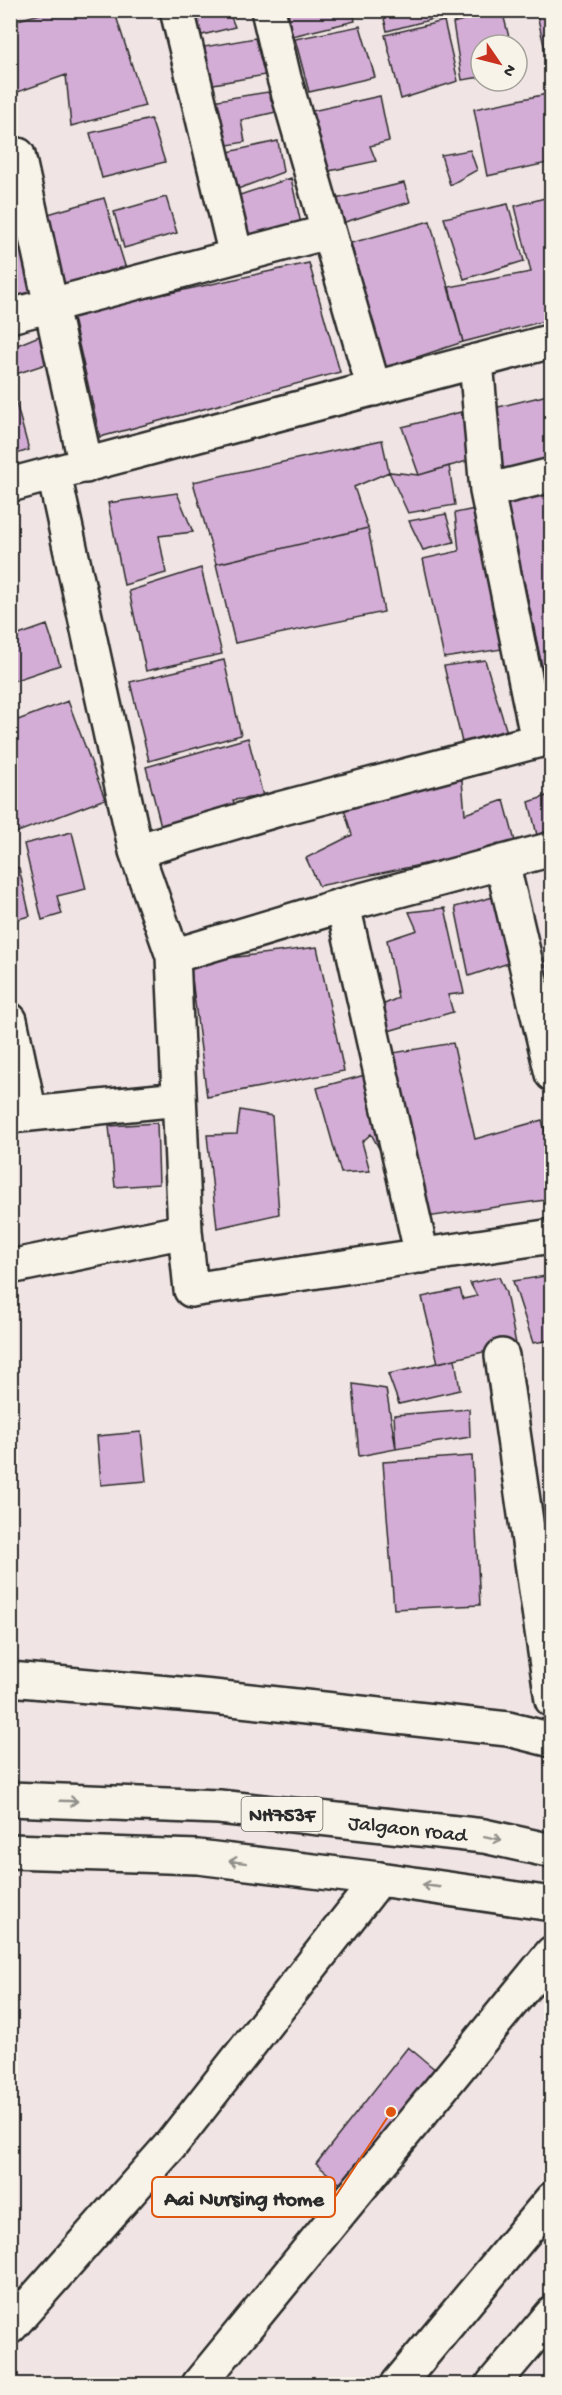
<svg xmlns="http://www.w3.org/2000/svg" width="562" height="2395" font-family="'Gochi Hand',sans-serif">
<style>
.building{fill:#d3add5;stroke:#2b2b2b;stroke-width:1.5}
.lines{fill:none;stroke-linecap:round;stroke-linejoin:round}
.minor-casing{stroke:#2b2b2b;stroke-width:38}
.trunk-casing{stroke:#2b2b2b;stroke-width:38}
.minor{stroke:#f7f3e8;stroke-width:33}
.trunk{stroke:#f7f3e8;stroke-width:33}
.oneway{stroke:#918f8a}
.labels{text-anchor:middle;stroke-width:4.5;stroke-linejoin:round;paint-order:stroke}
.shield{fill:#f7f3e8;stroke:#686764;stroke-width:1.5}
.shield-label{font-size:20px;font-weight:bold;fill:#2b2b2b}
.street-label{font-size:21px;fill:#2b2b2b;stroke:#f7f3e8}
.leader{fill:none;stroke:#df570e;stroke-width:2}
.callout-dot{fill:#df570e;stroke:#f7f3e8;stroke-width:2}
.callout{fill:#f7f3e8;stroke:#df570e;stroke-width:2}
.callout-label{font-size:22px;text-anchor:middle;font-weight:bold;fill:#2b2b2b}
</style>
<rect width="100%" height="100%" fill="#f0e5e4"/>
<filter id="ink" filterUnits="userSpaceOnUse"><feTurbulence type="fractalNoise" baseFrequency=".0167" numOctaves="2"/><feDisplacementMap in="SourceGraphic" scale="12" xChannelSelector="R" yChannelSelector="G"/><feConvolveMatrix kernelMatrix="1 2 1 2 8 2 1 2 1" color-interpolation-filters="sRGB"/></filter>
<g filter="url(#ink)">
<path class="building" d="M55,10H114L145,106L71,126L66,75L12,94L10,22Z
M187,10H228L235,27L194,37Z
M288,10H353L355,21L292,36Z
M382,10H444L445,16L387,31Z
M444,10H461L445,16Z
M496,10H502L511,45H481V77L462,80L453,23Z
M536,10H552V57L547,59Z
M444,21L458,81L401,99L385,35Z
M360,26L375,77L309,92L295,39Z
M255,38L265,75L202,86L198,48Z
M268,92L276,112L241,120L245,142L217,147L205,102Z
M552,93V162L487,176L474,109Z
M380,96L389,141L370,146L376,161L329,171L312,111Z
M151,119L165,162L102,178L90,133Z
M278,141L283,172L235,190L219,154Z
M470,150L477,170L450,185L441,155Z
M291,178L301,224L246,238L234,197Z
M404,183L410,202L345,222L331,200Z
M10,188L41,295L10,304Z
M552,196V319L463,342L449,287L531,272L515,206Z
M166,197L177,233L124,248L114,212Z
M104,198L126,269L61,289L48,214Z
M508,204L524,261L464,279L444,218Z
M430,221L463,342L384,368L351,243Z
M309,263L340,372L100,437L72,314Z
M51,331L55,361L13,375L10,348Z
M10,381L29,450L10,456Z
M552,394V468L503,480L490,409Z
M461,412L474,459L419,475L402,427Z
M382,440L389,472L354,487L368,528L216,564L193,482Z
M449,466L455,505L408,513L389,472L419,475Z
M177,493L193,532L159,536L166,573L124,585L108,503Z
M552,494V713L507,502Z
M480,508L509,648L444,658L423,559L459,551L455,513Z
M446,514L454,542L423,550L409,521Z
M368,528L384,612L235,643L216,564Z
M201,568L222,654L146,671L129,591Z
M47,625L60,665L10,682V638Z
M224,660L241,735L149,761L130,682Z
M485,660L509,739L464,751L444,666Z
M68,701L105,799L10,835V723Z
M248,738L263,796L233,800L238,814L162,830L146,767Z
M461,769L465,814L504,800L516,845L319,886L306,858L352,835L342,803Z
M552,794V831L537,835L529,802Z
M72,832L86,889L57,896L62,914L42,920L24,844Z
M10,866L19,868L30,916L10,921Z
M501,895L515,961L469,976L455,907Z
M445,908L464,993L448,995L453,1012L385,1032L380,1006L398,998L387,940L417,930L409,912Z
M317,947L344,1071L207,1097L190,963Z
M552,959V992H549L544,962Z
M453,1043L475,1139L542,1120L552,1156V1199L427,1217L393,1053Z
M365,1075L386,1161L371,1134L362,1142L370,1171L341,1173L317,1088Z
M240,1110L272,1116L279,1214L217,1228L207,1135L237,1134Z
M157,1123L159,1184L115,1187L109,1126Z
M552,1275V1340L533,1343L513,1281Z
M499,1277L506,1293L516,1344L438,1363L422,1297L460,1289L463,1299L477,1296L470,1283Z
M455,1359L460,1390L399,1404L388,1374Z
M353,1384L386,1389L396,1449L359,1456Z
M469,1409L470,1437L396,1449L394,1415Z
M141,1432L146,1481L101,1485L97,1436Z
M472,1456L480,1605L394,1609L383,1462Z
M408,2047L442,2075L349,2191L316,2164Z"/>
<g class="lines">
<g class="minor-casing">
<path id="minor" d="M177,10L236,256
M268,10L284,78L374,389
M18,155L86,466
M10,316L328,232
M476,361L487,491L538,741
M54,474L136,851L173,956L185,1231L191,1290L552,1236
M10,485L552,341
M487,491L552,475
M136,851L279,809L552,737
M502,862L552,1074
M343,905L422,1256
M173,956L343,905L552,849
M10,1020L30,1114
M10,1116L179,1099
M10,1267L185,1231
M502,1356L552,1700
M10,1679L213,1697L508,1729L552,1740
M10,2327L170,2146L379,1879
M199,2384L552,1953
M398,2384L552,2199
M493,2384L552,2314"/>
</g>
<g class="trunk-casing">
<g id="trunk">
<path id="s1" d="M10,1799L219,1807L484,1836L552,1851"/>
<path d="M10,1851L198,1857L379,1879L552,1904"/>
</g>
</g>
<use href="#minor" class="minor"/>
<use href="#trunk" class="trunk"/>
</g>
<defs><path id="oneway-shaft" d="M-6 0H5M1.5-3L5.5 0L1.5 3" fill="none" stroke-width="1.6" stroke-linecap="round" stroke-linejoin="round" transform="scale(1.5)"/></defs>
<g class="oneway">
<use href="#oneway-shaft" transform="translate(69 1801) rotate(2)"/>
<use href="#oneway-shaft" transform="translate(493 1838) rotate(12)"/>
<use href="#oneway-shaft" transform="translate(238 1862) rotate(-173)"/>
<use href="#oneway-shaft" transform="translate(431 1886) rotate(-172)"/>
</g>
</g>
<g class="labels">
<rect class="shield" x="241.5" y="1797" width="81" height="34" rx="4.5"/>
<g class="shield-label">
<text x="282" y="1821">NH753F</text>
</g>
<g class="street-label">
<text dy="7" stroke="none"><textPath href="#s1" startOffset="399">Jalgaon road</textPath></text>
</g>
</g>
<path class="leader" d="M391 2112L335 2197"/>
<circle class="callout-dot" cx="391" cy="2112" r="6"/>
<rect class="callout" x="152" y="2177" width="183" height="40" rx="6"/>
<g class="callout-label">
<text x="244" y="2205">Aai Nursing Home</text>
</g>
<rect width="562" height="2395" fill="none" stroke="#f7f3e8" stroke-width="36"/>
<rect x="18" y="18" width="526" height="2359" fill="none" stroke="#2b2b2b" stroke-width="2" filter="url(#ink)"/>
<g transform="translate(499 63) rotate(125)"><circle r="28" fill="#f7f3e8" stroke="#a5a39c" stroke-width="1.5"/>
<path d="M0-4.5L10 22L0 15L-10 22Z" fill="#c8321e"/>
<text y="-9" font-size="16" font-weight="bold" text-anchor="middle" fill="#2b2b2b">N</text>
</g>
</svg>
